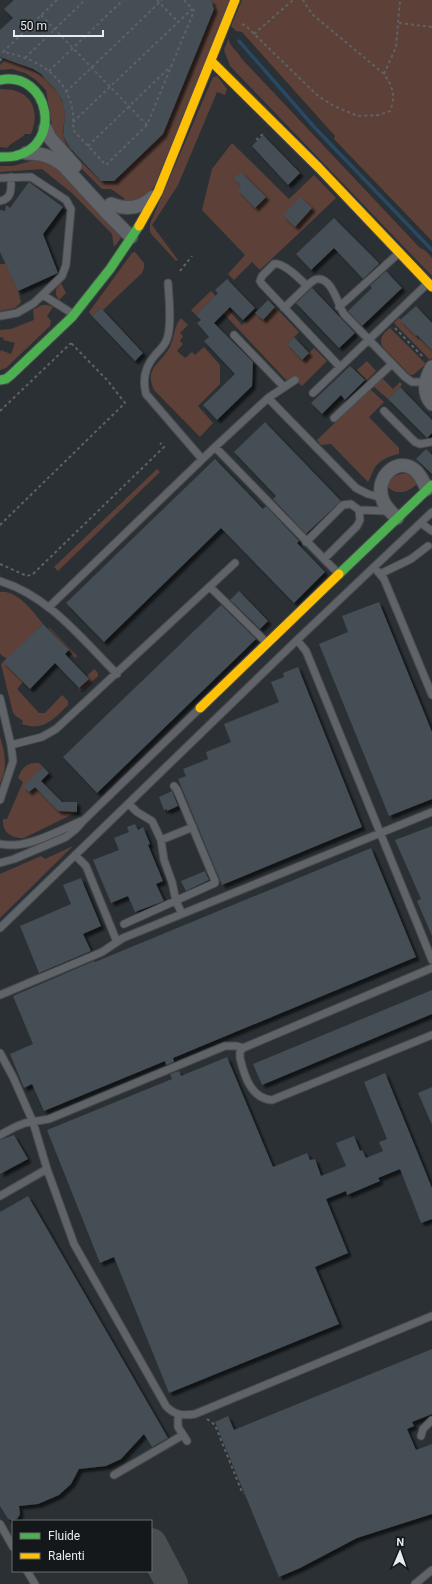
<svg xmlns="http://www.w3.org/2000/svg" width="432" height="1584" font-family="Roboto,sans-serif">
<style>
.green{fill:#5d4138}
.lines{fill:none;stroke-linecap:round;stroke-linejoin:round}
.stream{stroke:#284965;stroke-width:3.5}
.taxiway{stroke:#494e51;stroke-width:32}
.building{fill:#444d54;filter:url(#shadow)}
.lane-casing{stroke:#474b4e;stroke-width:9}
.street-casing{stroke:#474b4e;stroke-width:15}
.fast-casing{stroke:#474b4e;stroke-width:11}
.slow-casing{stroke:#474b4e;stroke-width:11}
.path{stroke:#5f6265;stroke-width:2;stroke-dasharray:3 3;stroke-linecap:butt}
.lane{stroke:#606367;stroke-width:7}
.street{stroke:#606367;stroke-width:13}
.fast{stroke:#4caf50;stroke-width:9}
.slow{stroke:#ffc107;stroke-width:9}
</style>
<defs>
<filter id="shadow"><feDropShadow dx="3.5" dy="3.5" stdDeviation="1" flood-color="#0009"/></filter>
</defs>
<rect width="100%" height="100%" fill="#2b3034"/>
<path class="green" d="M211,0H230L154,187L139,202L125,203L124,198L111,189H102L58,145L54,138L46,90L36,80L25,73L12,69L0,70V65L6,59C33,69 62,80 65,115C65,121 62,130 63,136C66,150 91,170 101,181H114L163,134L214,9Z
M242,0H432V241L334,139L335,136L242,32L236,31L231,26Z
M229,38C228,46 238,51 241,58L419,247L426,251L432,258V276L230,66L224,50Z
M217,76L227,89L225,95L217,92L178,185L152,225L178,260L176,261L153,236L150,232V224L213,77Z
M0,89C28,88 42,107 31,134H25C20,140 11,142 7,148L0,147Z
M232,143L289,199L314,175L336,198L260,270L252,262L234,280L228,274L245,255L202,210L212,169Z
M38,159L52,164L120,233L121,238L114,247L112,234L73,194L42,169L0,172V166H13Z
M135,252L144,263V268L142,273L103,310L101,308L92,316L89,312L132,253Z
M0,264H6L18,291L21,302L15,308L0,311Z
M61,283L66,293L59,300C54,294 55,288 61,283Z
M211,291L242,325L255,313L263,320L275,307L299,332L287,344L302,360L314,348L327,361L302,386L292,377L288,382L211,300L196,315L191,310Z
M42,305H48L53,307L47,316L51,321L50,326L6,368L0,370V352L1,350L11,354L15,343L3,340L4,338L0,337V330L11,329L34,320L33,310Z
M181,318L188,325L180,333L183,336L180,341L183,344L177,351L185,358L192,352L195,355L204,347L220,365V384L198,406L213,423L200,437L154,390C143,366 164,363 171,344C175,335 174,326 181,318Z
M399,318L432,350V358L430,360L394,323Z
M390,328L426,364L413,375L409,374L382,346C379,337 384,333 390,328Z
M367,361L376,371L367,380L357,370Z
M382,378L393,389L400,382L402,385L388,399L373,386Z
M370,389L384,402L369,417L399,448V454C389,456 379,460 374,469C371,474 371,478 368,482L331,444L321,445L317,440Z
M157,469L160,472L58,571L54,567Z
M406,473L411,476L417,482L416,485C408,492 396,496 388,487C389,477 397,474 406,473Z
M0,592C18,590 33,612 43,624L7,659L0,654Z
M49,627L77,656L75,658L48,628Z
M3,662L23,682L17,689L39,713H45L62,695L68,701V705C54,719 43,732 22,724L23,721L16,716L13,713L1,664Z
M94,669L98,673V676L83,690H79L78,689L89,679L87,676Z
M0,737C5,753 8,768 0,783Z
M34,763H39L43,767L34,776V785L58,811L77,812L24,838C12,838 2,833 3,819H7L23,782L18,778C21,770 25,764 34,763Z
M73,846L0,918V874L41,856L45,859Z"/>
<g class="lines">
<path class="stream" d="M239,41L316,129L432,250"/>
<path class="taxiway" d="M151,1544L172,1584"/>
</g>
<path class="building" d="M14,0H211L214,9L163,134L114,181H101L70,148L63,136L65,114L62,100L55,89L41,74L33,69L0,57V30L13,18L4,9Z
M263,135L300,173L288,185L252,146Z
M241,172L266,197L255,208L238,190L241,186L234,178Z
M29,182L63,207L43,234L58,273L18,291L0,252V210L5,211L6,205L10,208Z
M300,197L312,208L295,227L283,215Z
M334,218L378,262L379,264L363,279L334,248L311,270L296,254Z
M386,271L402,288L362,326L348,311L372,288L370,286Z
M227,279L255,308L243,320L230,307L214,323L253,362L252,386L217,420L203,405L235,374L204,341L209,337L197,323L201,320L196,315L218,293L215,290Z
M312,288L355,333L339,348L296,303Z
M268,300L275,307L263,320L255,313Z
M416,306L432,323V350L417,335L416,336L400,320Z
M101,308L143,353L135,361L92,316Z
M294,337L309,353L302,360L287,344Z
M350,366L365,380L345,400L341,395L322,414L311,403Z
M400,387L432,420V433L427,438L388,399Z
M265,422L341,501L306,534L273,499L276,496L234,452Z
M426,449L432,455V474L416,459Z
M215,459L263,509L266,506L299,541L297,543L325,572L294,603L221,528L104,642L66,603Z
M239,591L268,621L260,629L230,600Z
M379,602L432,732V799L389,816L319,644L348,632L342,616Z
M221,605L256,639L97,793L63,757Z
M43,624L69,650L65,654L89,679L79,688L55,663L30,689L3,662Z
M298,667L362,827L222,885L178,779L186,776L183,769L208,759L206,752L231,742L224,724L279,702L271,682L284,677L283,673Z
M43,767L49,773L41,781L62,802H77V812L58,811L35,787L29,792L23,786L34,776V773L35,774Z
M172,791L178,806L167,811V809L164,810L159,797Z
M135,824L138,830L143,827L150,844L148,845L163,881L156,884L164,901L135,912L128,896L111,903L93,860L119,850L114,838L129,832L127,827Z
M432,826V936L417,901L421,899L395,840Z
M371,848L416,957L173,1058L174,1062L166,1065L165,1061L44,1111L32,1084L24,1088L10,1054L33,1044L13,996L94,961L95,962Z
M205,871L209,880L186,891L181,881Z
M81,878L101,926L83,934L91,951L39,973L20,926L71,904L63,885Z
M432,990V1014L262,1085L253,1064Z
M227,1057L273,1167L307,1153L310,1160L315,1159L321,1176L346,1166L336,1143L354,1136L360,1151L362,1150L366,1158L383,1151L379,1142L387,1139L364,1082L385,1073L432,1188V1219L421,1223L400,1169L378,1178L380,1181L347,1195L346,1191L326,1199L348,1253L315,1267L339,1324L169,1393L114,1257L100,1263L47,1130L172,1079L170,1074L179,1071L181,1076Z
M432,1087V1125L418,1093Z
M14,1135L28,1159L0,1174V1140Z
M28,1196L168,1438L152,1447L144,1434L121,1459L106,1466L79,1469L71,1484L59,1495L38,1504L19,1506L20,1514L19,1516L17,1519L11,1520L8,1519L0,1506V1212Z
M432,1349V1414L412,1422L414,1426L407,1429L416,1450L432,1444V1514L357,1538L300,1568L279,1577L215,1422L228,1416L234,1430Z"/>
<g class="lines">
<g class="lane-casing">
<path id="lane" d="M0,178L31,177L66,200L71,209L66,265L62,276L34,303L17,313L0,316
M0,201C13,199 11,187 11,177
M168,283C169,298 172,325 167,339C165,345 160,350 156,354C145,366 142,379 146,394L202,459
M43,295L73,314
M339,307L399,253
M284,308L307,286
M234,335L284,387
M340,367L262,284L260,281L262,276L274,264C283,262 300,279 307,286C310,283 314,279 318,279C332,278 338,305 344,314L405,377L412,382H426
M313,393L428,283
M268,398L356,488L368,494L382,498
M384,411L415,442L420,444L432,442
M334,418L392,364
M215,447L324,559L357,526L360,520L359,510L351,504L343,505L306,542
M359,510L389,511
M421,523L432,531
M324,559L339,574
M374,567L384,579L432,695
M380,574L411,559L428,546
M0,581C49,596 82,639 117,674
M210,587L267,643
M49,607L215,447L268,398L295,380
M297,640L432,512
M0,698L11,745L13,761L0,800
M11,745L42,737L56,729L235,563
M129,804L137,812L152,821L154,825L161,840L164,860L172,882L176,901L182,914
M84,820L200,708
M161,840L193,827
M0,844C27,850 59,830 84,820L76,829L66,837L14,859L0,863
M75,855L86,866L117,942
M124,924L215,883V881L177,790L174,786
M0,928L297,640L306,651L432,960
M432,968L243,1048L240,1052V1058C244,1075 251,1099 272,1100L432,1035
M0,995L102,952L123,938L432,812
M0,1053L13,1077L33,1122L47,1169L74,1244L166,1406C174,1415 183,1416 195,1414L432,1316
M0,1135L15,1127L25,1123L49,1119L225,1046H237L243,1048
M0,1196L47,1169
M178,1414V1427L187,1441
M421,1436L423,1429L432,1420
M114,1475L183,1435
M0,1524L13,1547
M27,1571L35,1584
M415,1584L432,1570"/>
</g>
<g class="street-casing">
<path id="street" d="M45,128L50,138L75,166
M26,153C41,153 51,156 63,165L110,216L131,237
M111,204C127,210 140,209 153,197
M432,367C425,379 422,393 432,404
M397,518C391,512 384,506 382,498C375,477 398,455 416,471C421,476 424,483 427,489"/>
</g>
<g class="fast-casing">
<path id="fast" d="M0,80C49,70 64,145 15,156C11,157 5,157 0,157
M0,380L6,379L11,375L72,317L110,269L139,226
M339,574L432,485"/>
</g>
<g class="slow-casing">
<path id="slow" d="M211,61L319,168L432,287
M139,226L158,192L235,0
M200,708L339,574"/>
</g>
<path class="path" d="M57,0L3,52C45,60 77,84 73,130L106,165L147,125L194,11L184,0
M157,0L178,22
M41,15L147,125
M399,23L432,27
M242,24L246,26L318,96L334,106L358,116L379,115L390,111C396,95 393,88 384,74L312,14L303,0
M254,34L293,0
M25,58L85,0
M0,61L2,57
M49,71L123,0
M384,74L396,47L400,0
M66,92L162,0
M73,122L192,9
M258,140L257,139L263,134
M88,146L171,66
M180,271L192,256
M395,328L424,358
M0,411L71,343
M0,525L125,403L108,381L71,343
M0,564L27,576L33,574L164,447L160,443
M207,1419L215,1425L242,1492L244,1493"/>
<use href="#lane" class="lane"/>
<use href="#street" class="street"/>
<use href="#fast" class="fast"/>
<use href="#slow" class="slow"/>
</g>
<rect x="12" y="1520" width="140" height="52" fill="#14181b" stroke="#686c70"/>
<rect x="20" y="1533" width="20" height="6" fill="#4caf50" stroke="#686c70"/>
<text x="48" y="1540" font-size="12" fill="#e5ebf0">Fluide</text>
<rect x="20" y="1553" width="20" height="6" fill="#ffc107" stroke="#686c70"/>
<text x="48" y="1560" font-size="12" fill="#e5ebf0">Ralenti</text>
<g transform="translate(400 1552) rotate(2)" stroke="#14181b" stroke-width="3" paint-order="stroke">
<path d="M0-3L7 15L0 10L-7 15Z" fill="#e5ebf0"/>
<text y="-6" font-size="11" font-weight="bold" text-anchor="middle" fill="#e5ebf0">N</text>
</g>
<path d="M14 30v6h89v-6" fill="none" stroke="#e5ebf0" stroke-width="2"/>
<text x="20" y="30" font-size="12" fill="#e5ebf0" stroke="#14181b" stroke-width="3" paint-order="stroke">50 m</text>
</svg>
